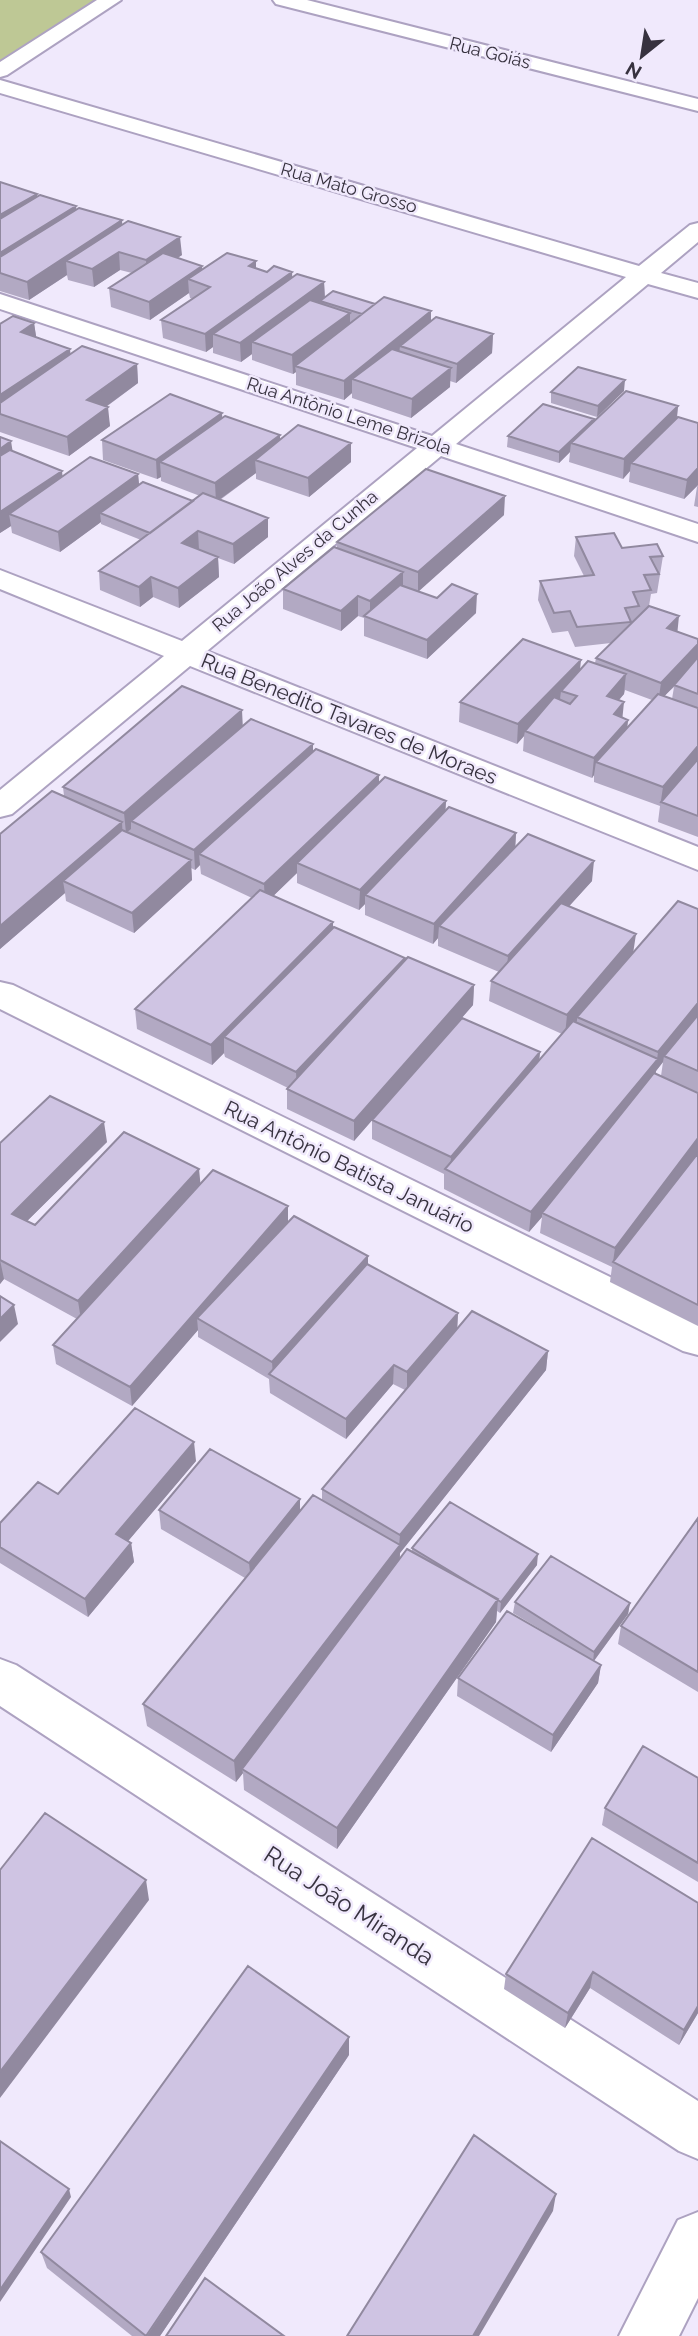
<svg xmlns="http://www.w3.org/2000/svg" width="698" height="2336" font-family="Raleway,sans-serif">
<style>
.green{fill:#bec895}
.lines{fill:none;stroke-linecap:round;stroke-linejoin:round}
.minor-casing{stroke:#ada2c1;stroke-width:4}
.minor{fill:#fff;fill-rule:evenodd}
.wall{fill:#b2a9c3;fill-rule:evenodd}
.shaded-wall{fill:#91899f}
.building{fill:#cfc4e3;stroke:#91899f;stroke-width:2}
.labels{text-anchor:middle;stroke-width:5;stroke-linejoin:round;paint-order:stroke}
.far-street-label{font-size:18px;fill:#37323f;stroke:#f0e9fc}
.street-label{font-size:21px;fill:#37323f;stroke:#f0e9fc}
.near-street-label{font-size:24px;fill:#37323f;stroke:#f0e9fc}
</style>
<rect width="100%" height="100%" fill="#f0e9fc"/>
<path class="green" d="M0,0H118L0,75Z"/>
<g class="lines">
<g class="minor-casing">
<path id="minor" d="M97,0H121L7,75L0,77V62Z
M273,0H307L698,99V111L276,4Z
M0,80L639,266L690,225L698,223V242L661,273L698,283V298L648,284L456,444L698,524V542L441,456L207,651L698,847V870L190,666L12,814L0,817V790L164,656L0,589V570L182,641L417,448L0,309V294L432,436L626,277L0,93Z
M0,982L13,985L698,1320V1355L683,1351L0,1009Z
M0,1659L16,1665L698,2101V2159L679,2151L0,1706Z
M698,2212V2298L679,2336H619L678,2220Z"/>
</g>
<use href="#minor" class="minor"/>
</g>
<path class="wall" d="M0,182L37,197L76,209L122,225L182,255L177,258L203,270L256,261V268L267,272H292V277L324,282L325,298L431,311V321L493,334L492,353L456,383L450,381V387L411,418L352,398V393L344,400L296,385V372L293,374L252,360V354L241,362L213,353V347L206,352L163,338L161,320L193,299L190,298L189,293L150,320L111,307L109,288L132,273L120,270L94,287L68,280L67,275L29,300L0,291Z
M34,323L36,337L70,355L137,364L138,383L106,407L110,426L69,456L0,432V324Z
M624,391L597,417L551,403V392Z
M678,406L677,418L698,485L684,499L629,482L630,471L623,479L569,462L570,452L559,463L507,447L508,436Z
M222,413V417L280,440L351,462L309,497L256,479V473L220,500L268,518V537L234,564L218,558L219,577L179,608L153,597L140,607L100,590L99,571L141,540L101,524V522L60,552L12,533L11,526L0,533L12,451L62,471V476L138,474L139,485L193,501L200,496L161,481V477L157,479L103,460L102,440Z
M698,485V507L694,506L697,487Z
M504,515L418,591L476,613L427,659L364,636V618L358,616L341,631L283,609V589L337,548V542Z
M576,537L622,548L663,556L657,593L651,594L649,606L677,631L698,639V837L658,822L660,806L594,782V775L592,778L523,751L524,736L517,744L459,722L460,702L580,670L595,663L596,658L611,643L575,647L568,631L552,633L538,600L540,581L584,576L574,556ZM674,687L672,699L664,696ZM625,690L652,700L627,727L628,720L622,717L619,700L624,694Z
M242,726L313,751L379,783L446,801L445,810L516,833L515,847L592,881L569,906L633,952L698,909V1326L610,1282L612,1267L540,1233L542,1217L529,1232L444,1189V1174L372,1139V1120L354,1141L287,1109V1089L288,1088L225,1057L224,1053L212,1065L137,1029L135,1009L252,898L201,874L200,865L195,870L191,868L192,880L134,933L66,901L65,893L0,949V834L64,796L63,787ZM297,873V883L359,910L365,904V915L433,944L438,938V946L499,972L491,981L489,1001L562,1034L539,1061L540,1052L406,1082L473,1005L474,985L405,960V958L333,927V922L273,896ZM663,1062L661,1076L655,1073L656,1071Z
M107,1142L27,1221L35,1225L201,1184L288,1222L458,1313L457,1329L548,1351L546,1370L400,1553V1559L412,1551V1548L537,1565L500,1613L497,1611L496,1622L337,1849L244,1790L243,1773L236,1782L147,1726L143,1704L245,1578L161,1529L159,1510L300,1499V1510L322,1500V1489L405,1390L393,1384L346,1439L270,1393L269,1379L198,1337V1330L132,1406L56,1364L53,1345L77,1319L4,1279L0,1284V1143Z
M196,1461L128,1541L131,1543L134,1562L88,1617L0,1563V1523L58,1494Z
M698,1518V1692L618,1644L621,1626Z
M515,1602L630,1603L628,1614L594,1661L601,1665L598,1683L551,1752L457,1696L458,1678L550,1635L513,1613Z
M698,1778V1882L602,1825L605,1808Z
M698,1903V2013L679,2045L590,1988L565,2028L504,1989L506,1974Z
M349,2055L160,2336H132L47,2268L41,2252Z"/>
<path class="shaded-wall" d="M37,194L39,212L0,234V215Z
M76,206L78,224L0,272V253Z
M122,220L123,238L66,261L67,275L29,300L27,282Z
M180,237L182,255L147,278L146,260Z
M119,252L120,270L94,287L92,269Z
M256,261V279L249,266Z
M202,266L203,284L188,279L189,293L150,320L149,302Z
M292,272L293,290L213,334V347L206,352L205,334Z
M324,282L325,301H320V304L252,342V354L241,362L240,343Z
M431,311V329L400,346L399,355L352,379V393L344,400V381Z
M350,313V331L295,366L296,372L293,374L292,355Z
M34,323L37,342L21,332Z
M493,334L492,353L456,383L457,364Z
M70,349L72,367L0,414V395Z
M137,364L138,383L89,419L87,400Z
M451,368L450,387L411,418L412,399Z
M625,380L624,391L597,417L598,406Z
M678,406L676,425L631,463L630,471L623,479L624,459Z
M108,407L110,426L69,456L67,437Z
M222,413L223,431L160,462L161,477L157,479L156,460Z
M594,419L593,430L571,443L570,452L559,463V452Z
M280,435V454L255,460L256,473L216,502L215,483Z
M11,441L14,460L0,470V449Z
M351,443V462L309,497L308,478Z
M698,468V485L684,499L687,480Z
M62,471L64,490L9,514L11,526L0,533V512Z
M138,474L140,494L100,513L101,522L60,552L58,532Z
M505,496L504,515L418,592V572Z
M268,518V537L234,564L233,544Z
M198,531L199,550L182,543Z
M218,557L219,577L179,608L178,588Z
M403,572V592L370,618V601Z
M151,577L153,597L140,607L139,587Z
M477,594L476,613L427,659V640Z
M358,596V616L341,631V611Z
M679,616L677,636L667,628Z
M698,644V661L658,703L661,683Z
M581,660L579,680L561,691L560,699L528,732L525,731L524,736L517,744L518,724Z
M626,674L624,694L605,716L607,696Z
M624,702L622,722L614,714Z
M242,710L243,730L131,821V829L126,833L124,813Z
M628,720L626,740L596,762L594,775L592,778L594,758Z
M313,744V764L199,854L200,865L195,870L194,850Z
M698,746V762L661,802L660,807L663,787Z
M379,775V795L297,863V873L265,904L264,884Z
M446,801L445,821L365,895V904L359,910L360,890Z
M122,822L123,842L63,881L65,893L0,949V926Z
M516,833L515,853L439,926L438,938L433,944L434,924Z
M191,860L192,880L134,933L132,913Z
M594,861L592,881L506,976L508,956Z
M333,922V942L224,1037V1053L212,1065L211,1045Z
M636,934L633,954L577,1017V1021L565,1035L567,1015Z
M405,958L404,978L297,1092L296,1072Z
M474,985L473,1005L354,1141V1121Z
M698,1003V1019L664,1056L663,1062L656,1071L655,1079L542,1213V1217L529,1232L531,1212L657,1060L658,1052Z
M540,1052L538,1072L450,1172L451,1157Z
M104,1122L107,1142L15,1233L12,1214Z
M698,1138V1153L613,1262L615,1248Z
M199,1169L201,1189L81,1320L78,1301Z
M288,1206V1226L197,1318L198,1330L132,1406L130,1387Z
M368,1256V1276L273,1376L272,1362Z
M0,1260L4,1279L0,1284Z
M14,1305L18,1324L0,1342V1319Z
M458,1313L457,1333L407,1391V1372Z
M548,1351L546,1370L400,1553L399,1568L242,1769L243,1773L236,1782L234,1761L399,1546L400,1535Z
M394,1365L393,1384L346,1439V1419Z
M194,1442L196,1461L118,1553L116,1534Z
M300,1499V1517L251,1581L249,1563Z
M131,1543L134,1562L88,1617L85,1599Z
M538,1554L537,1565L500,1613L501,1602Z
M498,1599L496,1622L337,1849V1828Z
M630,1603L628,1614L593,1662L594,1652Z
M601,1665L598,1683L551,1752L553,1735Z
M146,1880L149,1900L0,2098V2072Z
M593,1972L590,1988L565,2028L568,2013Z
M698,2006V2013L679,2045L684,2030Z
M349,2037V2055L160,2336H147Z
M69,2189L71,2197L0,2302V2290Z
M556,2194L553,2211L479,2336H473Z"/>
<path class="building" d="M0,182L37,194L0,215Z
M40,195L76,206L0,253V219Z
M79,208L122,220L27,282L0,273V257Z
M128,221L180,237L146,260L119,252L92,269L66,261Z
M163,253L202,266L149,302L109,288Z
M227,253L256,261L249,266L267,272L274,266L292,272L205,334L161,320L210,287L188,279Z
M297,274L324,282L240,343L213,334Z
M333,291L375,304L362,314L320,301Z
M384,297L431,311L344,381L295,366Z
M310,300L350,313L292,355L252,342Z
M13,316L34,323L21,332L70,349L0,395V324Z
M436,317L493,334L457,364L400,346Z
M82,346L137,364L87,400L108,407L67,437L0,414V403Z
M392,349L451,368L412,399L352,379Z
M578,367L625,380L598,406L551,392Z
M626,391L678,406L624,459L571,443Z
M170,394L222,413L156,460L102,440Z
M543,404L594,419L559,452L508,436Z
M225,416L280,435L215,483L160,462Z
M678,417L698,423V468L687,480L631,463Z
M298,425L351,443L308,478L255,460Z
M0,437L11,441L0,449Z
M10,450L62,471L0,512V456Z
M90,457L138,474L58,532L9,514Z
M426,469L505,496L418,572L337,542Z
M143,482L193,501L150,533L100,513Z
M203,493L268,518L233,544L198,531L182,543L218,557L178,588L151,577L139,587L99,571Z
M614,533L622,548L657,544L663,556L650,557L659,574L644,575L651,590L633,592L639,606L625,608L631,622L577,627L570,611L554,613L540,581L594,575L576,537Z
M334,547L403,572L370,601L358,596L341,611L283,589Z
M452,584L477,594L427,640L364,616L400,585L437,598Z
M649,606L679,616L667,628L698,639V644L661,683L596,658Z
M523,639L581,660L518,724L460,702Z
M698,657V694L674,685Z
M588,661L626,674L607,696L624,702L614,714L628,720L594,758L525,731L554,697L570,704L577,696L561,691Z
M182,686L242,710L124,813L63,787Z
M658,694L698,708V746L663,787L596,762Z
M251,719L313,744L194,850L131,821Z
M316,749L379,775L264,884L199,854Z
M698,759V816L661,802Z
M385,777L446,801L360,890L297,863Z
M52,791L122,822L0,926V834Z
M449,807L516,833L434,924L365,895Z
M122,830L191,860L132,913L63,881Z
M528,834L594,861L508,956L439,926Z
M260,890L333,922L211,1045L135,1009Z
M678,901L698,909V1003L658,1052L577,1017Z
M561,903L636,934L567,1015L491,981Z
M334,927L405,958L296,1072L224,1037Z
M408,957L474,985L354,1121L287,1089Z
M698,1015V1071L664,1056Z
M462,1018L540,1052L451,1157L372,1120Z
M573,1021L658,1059L531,1212L445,1169Z
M654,1073L698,1093V1138L615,1248L542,1213Z
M50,1096L104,1122L12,1214L35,1225L124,1132L199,1169L78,1301L0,1260V1143Z
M698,1153V1305L613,1262Z
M213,1170L288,1206L130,1387L53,1345Z
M294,1216L368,1256L272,1362L197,1318Z
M367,1264L458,1313L407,1372L394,1365L346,1419L269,1374Z
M0,1296L14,1305L0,1319Z
M472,1311L548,1351L400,1535L322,1489Z
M135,1408L194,1442L116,1534L131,1543L85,1599L0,1547V1523L38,1482L58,1494Z
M210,1449L300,1499L249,1563L159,1510Z
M313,1495L400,1545L234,1761L143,1704Z
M450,1502L538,1554L501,1602L412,1548Z
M698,1518V1672L621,1626Z
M407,1549L498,1599L337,1828L242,1769Z
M551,1556L630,1603L594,1652L515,1602Z
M507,1611L601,1665L553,1735L458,1678Z
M643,1746L698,1778V1863L605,1808Z
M45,1813L146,1880L0,2072V1870Z
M592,1838L698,1903V2006L684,2030L593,1972L568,2013L506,1974Z
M248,1966L349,2037L146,2336L41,2252Z
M474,2135L556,2194L473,2336H347Z
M0,2141L69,2189L0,2290Z
M205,2278L284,2336H166Z"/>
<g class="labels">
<g class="far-street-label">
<text transform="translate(490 53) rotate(14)" y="6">Rua Goiás</text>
<text transform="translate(349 188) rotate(16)" y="6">Rua Mato Grosso</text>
<text transform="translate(349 416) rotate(18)" y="6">Rua Antônio Leme Brizola</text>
<text transform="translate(295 561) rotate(-40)" y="6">Rua João Alves da Cunha</text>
</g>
<g class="street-label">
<text transform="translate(349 719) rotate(22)" y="7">Rua Benedito Tavares de Moraes</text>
<text transform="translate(349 1167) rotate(26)" y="7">Rua Antônio Batista Januário</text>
</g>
<g class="near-street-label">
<text transform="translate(349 1906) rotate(33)" y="8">Rua João Miranda</text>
</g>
</g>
<g transform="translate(642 56) rotate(210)" stroke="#f0e9fc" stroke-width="5" paint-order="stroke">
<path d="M0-5L12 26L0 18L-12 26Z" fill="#37323f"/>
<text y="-10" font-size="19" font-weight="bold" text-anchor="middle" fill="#37323f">N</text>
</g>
</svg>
